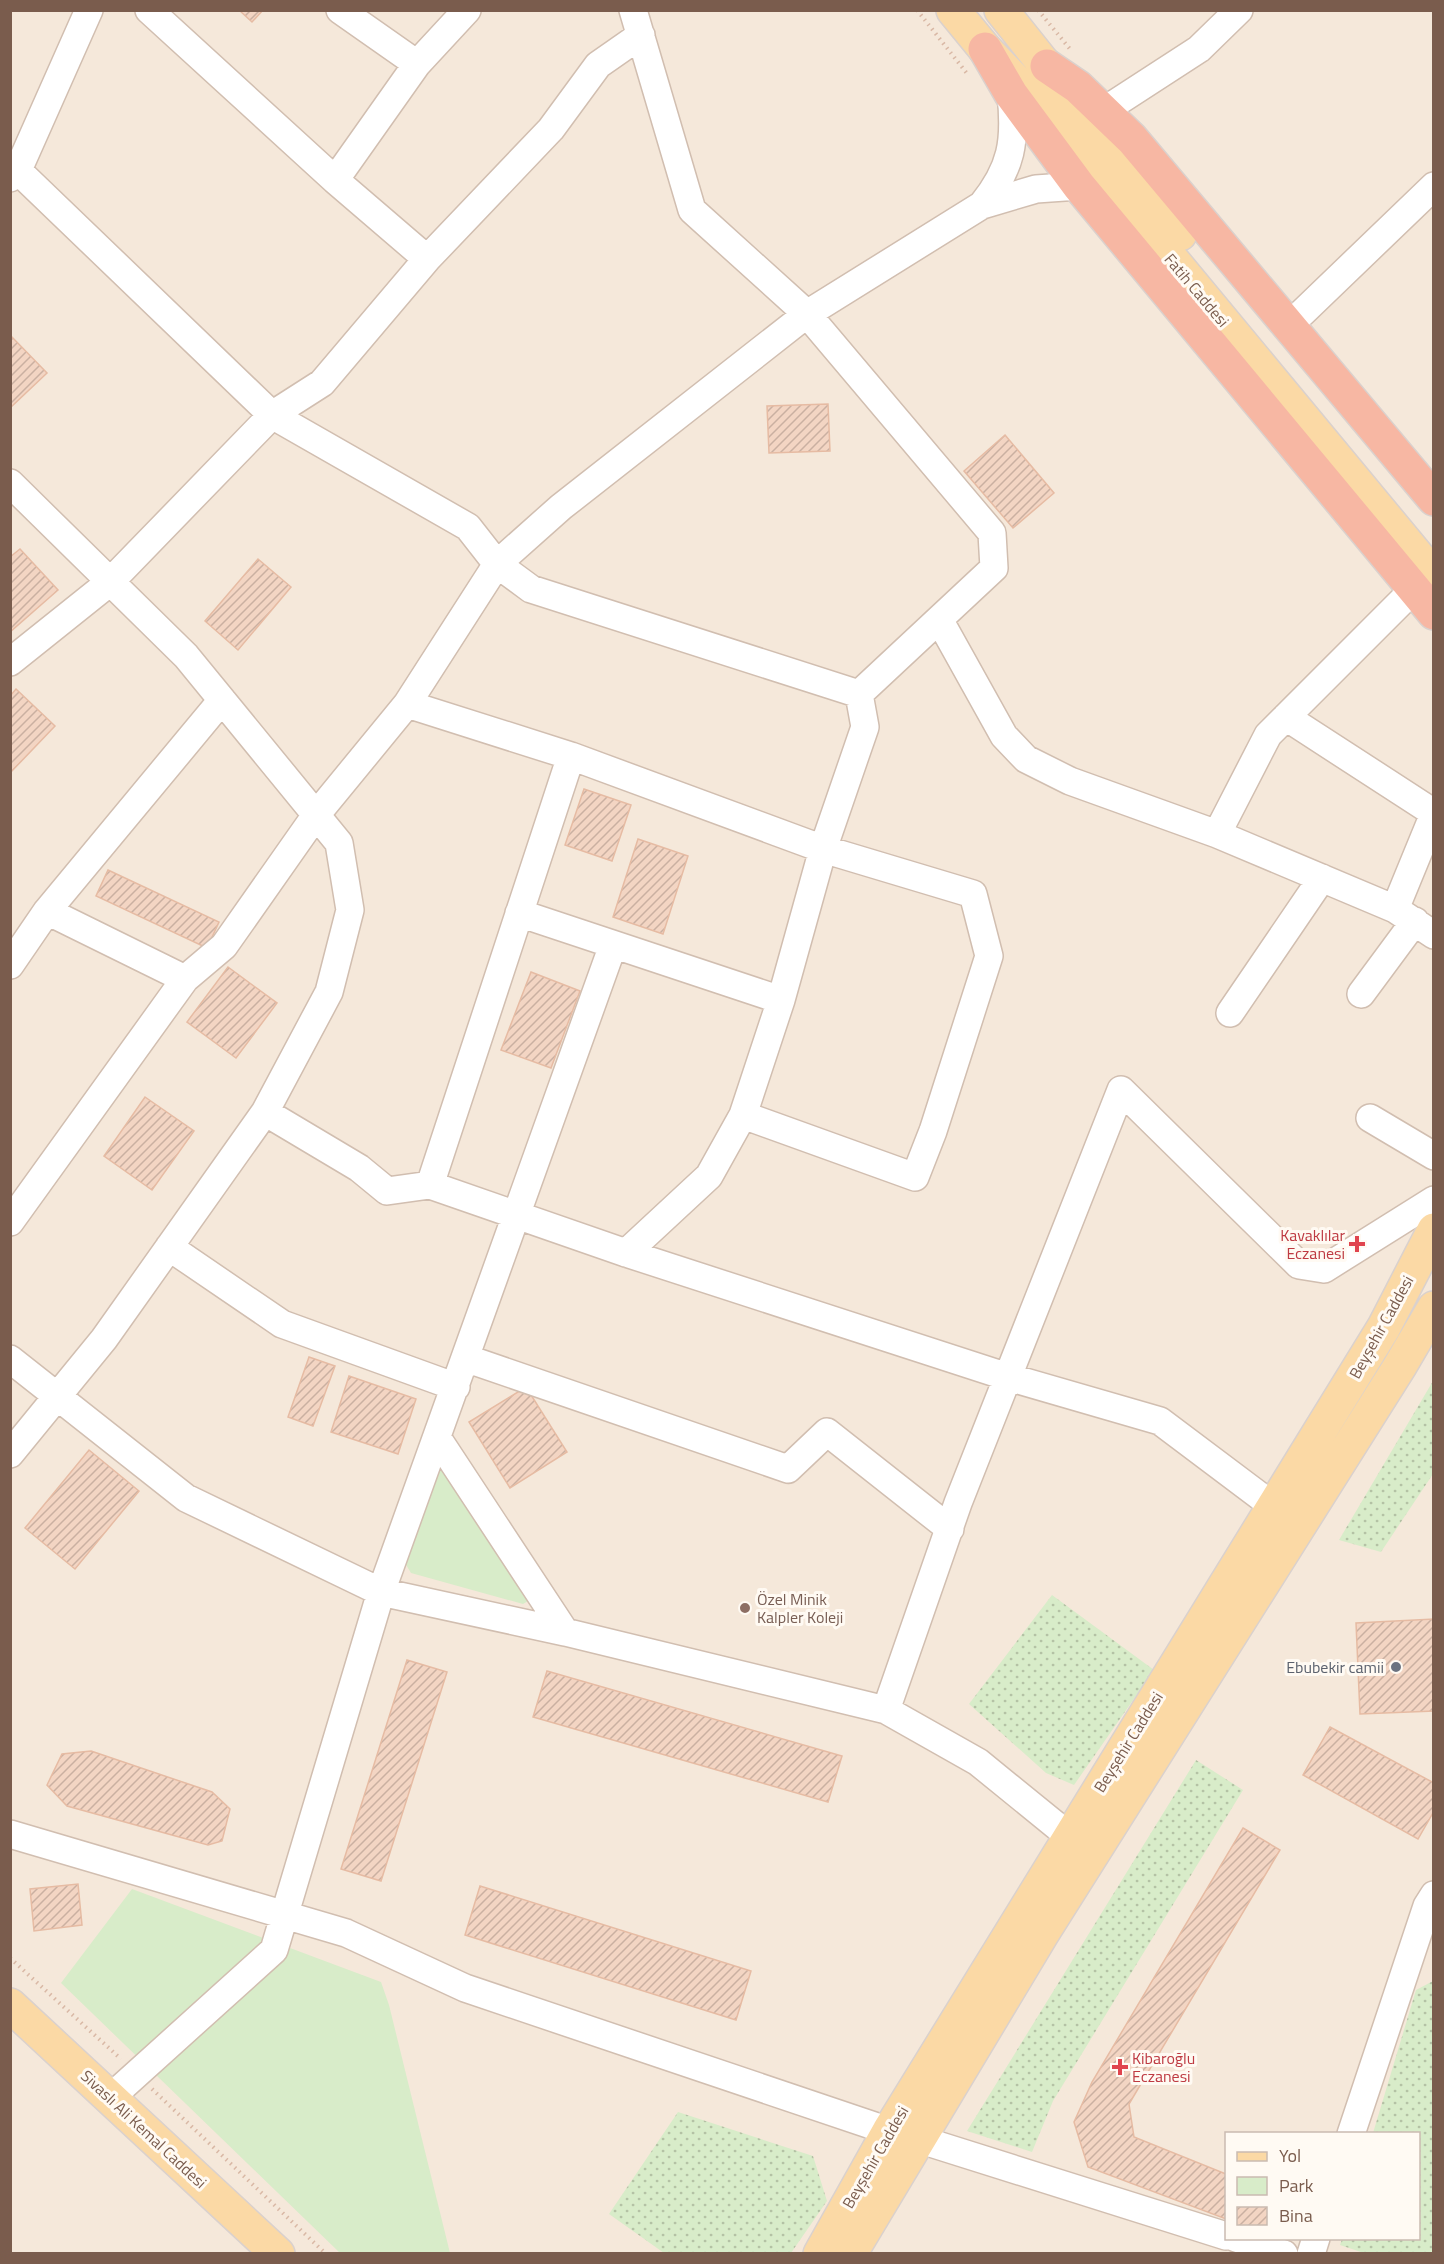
<svg xmlns="http://www.w3.org/2000/svg" width="1444" height="2264" font-family="'Titillium Web',sans-serif">
<style>
.residential{fill:#f5e8da;fill-rule:evenodd}
.grass{fill:url(#grass-dots)}
.park{fill:#d8ecc9}
.building{fill:url(#building-hatch);stroke:#e6bba3;stroke-width:1.5}
.lines{fill:none;stroke-linecap:round;stroke-linejoin:round}
.minor-casing{stroke:#d1beb0;stroke-width:30}
.major-casing{stroke:#dad1cd;stroke-width:36}
.highway-casing{stroke:#dad1cd;stroke-width:36}
.path{stroke:#d9b8a5;stroke-width:4;stroke-dasharray:1.5 4.5;stroke-linecap:butt}
.minor{stroke:#fff;stroke-width:27}
.major{stroke:#fbd9a5;stroke-width:33}
.highway{stroke:#f7b7a3;stroke-width:33}
.health-dot{fill:#e0444e;stroke:#fffaf3;stroke-width:2}
.education-dot{fill:#8d6e63;stroke:#fffaf3;stroke-width:2}
.worship-dot{fill:#6b7280;stroke:#fffaf3;stroke-width:2}
.labels{text-anchor:middle;stroke-width:6;stroke-linejoin:round;paint-order:stroke}
.street-label{font-size:16px;fill:#7a5c4d;stroke:#fffaf3}
.health-label{font-size:16px;fill:#be3a42;stroke:#fffaf3;text-anchor:end}
.education-label{font-size:16px;fill:#785e54;stroke:#fffaf3;text-anchor:start}
.worship-label{font-size:16px;fill:#5b616d;stroke:#fffaf3;text-anchor:end}
</style>
<defs>
<pattern id="grass-dots" width="8" height="8" patternUnits="userSpaceOnUse" patternTransform="scale(1.5)"><rect width="8" height="8" fill="#d8ecc9"/><path d="M2 2h.1M6 6h.1" fill="none" stroke="#b4c2a5" stroke-width="1.8" stroke-linecap="round"/></pattern>
<pattern id="building-hatch" width="6" height="6" patternUnits="userSpaceOnUse" patternTransform="scale(1.5)"><rect width="6" height="6" fill="#f3d5c3"/><path d="M-1 1l2-2M0 6l6-6M5 7l2-2" fill="none" stroke="#cab0a1"/></pattern>
</defs>
<rect width="100%" height="100%" fill="#fdf6ec"/>
<path class="residential" d="M11,11H1433V2253L11,2254ZM1226,2134H1418V2238H1226Z"/>
<path class="grass" d="M1433,1381V1474L1381,1552L1339,1540Z
M1052,1595L1154,1670L1074,1785L1046,1773L969,1704Z
M1196,1760L1243,1790L1053,2101L1032,2152L967,2131Z
M1433,1981V2253H1364L1340,2245L1342,2239L1418,2238V2134L1373,2133L1416,1990Z
M678,2112L813,2156L827,2201L791,2253H664L609,2214Z"/>
<path class="park" d="M451,1468L535,1597L523,1604L411,1573L402,1558L436,1469Z
M132,1889L381,1982L389,2005L450,2253H340L61,1983Z"/>
<path class="building" d="M239,10H263L252,22Z
M10,335L47,373L10,408Z
M828,404L830,451L769,453L767,406Z
M1005,435L1054,493L1013,528L964,471Z
M20,549L58,590L10,632V557Z
M258,559L291,587L238,650L205,621Z
M16,689L55,726L11,772L10,696Z
M584,789L631,805L612,861L565,845Z
M638,839L688,856L663,934L613,917Z
M108,870L219,922L207,948L96,896Z
M228,967L277,1003L236,1058L187,1022Z
M531,972L580,991L551,1068L501,1050Z
M145,1097L194,1131L152,1190L104,1156Z
M309,1357L335,1366L313,1426L288,1417Z
M349,1376L416,1399L398,1454L331,1432Z
M526,1387L567,1452L510,1488L469,1422Z
M89,1450L139,1491L75,1569L25,1528Z
M1434,1619V1711L1360,1714L1356,1623Z
M407,1660L447,1672L381,1881L341,1869Z
M547,1671L842,1756L828,1802L533,1717Z
M1330,1727L1434,1783V1811L1418,1839L1303,1775Z
M91,1751L212,1792L230,1809L222,1841L208,1845L67,1806L47,1785L62,1754Z
M1243,1828L1280,1850L1129,2104L1134,2137L1226,2174V2219L1088,2167L1074,2122L1092,2082Z
M78,1884L82,1925L34,1931L30,1889Z
M480,1886L751,1971L736,2020L465,1935Z"/>
<g class="lines">
<g class="minor-casing">
<path id="minor" d="M149,10L335,180L427,259
M340,10L417,64
M1105,110L1199,49L1239,10
M10,163L272,415L468,527L497,564L531,589L859,694L994,568L992,533L807,314L692,210L633,10
M10,178L18,170L89,10
M335,180L417,64L467,10
M982,205C1012,168 1016,141 1011,94
M1302,313L1434,186
M10,483L186,656L339,843L350,910L329,992L265,1112L104,1339L10,1454
M940,621L1004,736L1026,759L1070,781L1217,834L1395,909L1434,935
M10,662L110,582L272,415L322,383L427,259L551,129L598,65L641,35
M407,704L571,756L823,849L973,894L989,956L933,1131L915,1177L743,1115
M1286,717L1434,813
M1217,834L1268,735L1414,589
M1395,909L1434,814
M47,911L185,979L224,946L316,815L407,704L497,564L561,507L807,314L982,205L1036,189L1079,186
M519,913L781,1000
M10,965L47,911L222,700
M1361,994L1415,921
M1230,1013L1322,878
M265,1112L359,1168L387,1191L430,1185L626,1253L1008,1377L1160,1421L1273,1506
M1370,1118L1434,1156
M430,1185L571,756
M10,1222L185,979
M169,1247L282,1324L456,1387
M626,1253L709,1176L743,1115L781,1000L823,849L865,727L859,694
M465,1358L788,1469L827,1432L950,1529
M10,1359L186,1498L381,1592L565,1632
M438,1439L565,1632L886,1710L978,1762L1069,1836
M886,1710L958,1503L1121,1090L1299,1265L1324,1269L1434,1200
M10,1834L346,1933L465,1988L889,2131
M110,2098L274,1950L381,1592L613,945
M1351,2134L1427,1906L1434,1895
M918,2139L1226,2236
M1236,2238L1284,2254
M1311,2254L1316,2238"/>
</g>
<g class="major-casing">
<path id="major" d="M953,10L985,49L1077,145L1434,576
M1001,10L1180,234
M10,2005L278,2254
M820,2254L889,2131L1384,1327L1434,1230
M850,2254L1042,1934L1400,1366L1434,1308"/>
</g>
<g class="highway-casing">
<path id="highway" d="M985,49L1011,94L1079,186L1434,613
M1047,66L1078,87L1132,139L1434,499"/>
</g>
<path class="path" d="M917,10L969,76
M1038,10L1070,49
M10,1958L121,2059
M152,2089L326,2254"/>
<use href="#minor" class="minor"/>
<use href="#major" class="major"/>
<use href="#highway" class="highway"/>
</g>
<g class="health-dot">
<path d="M1354 1235h6v6h6v6h-6v6h-6v-6h-6v-6h6z"/>
<path d="M1117 2058h6v6h6v6h-6v6h-6v-6h-6v-6h6z"/>
</g>
<circle class="education-dot" cx="745" cy="1608" r="6"/>
<circle class="worship-dot" cx="1396" cy="1667" r="6"/>
<g class="labels">
<g class="street-label">
<text transform="translate(1197 290) rotate(50)" y="6">Fatih Caddesi</text>
<text transform="translate(1381 1327) rotate(-61)" y="6">Beyşehir Caddesi</text>
<text transform="translate(1128 1742) rotate(-58)" y="6">Beyşehir Caddesi</text>
<text transform="translate(144 2129) rotate(43)" y="6">Sivaslı Ali Kemal Caddesi</text>
<text transform="translate(875 2157) rotate(-60)" y="6">Beyşehir Caddesi</text>
</g>
<g class="health-label">
<text x="1345" y="1241">Kavaklılar<tspan x="1345" dy="18">Eczanesi</tspan></text>
<text x="1132" y="2064" text-anchor="start">Kibaroğlu<tspan x="1132" dy="18">Eczanesi</tspan></text>
</g>
<g class="education-label">
<text x="757" y="1605">Özel Minik<tspan x="757" dy="18">Kalpler Koleji</tspan></text>
</g>
<g class="worship-label">
<text x="1384" y="1673">Ebubekir camii</text>
</g>
</g>
<rect width="1444" height="2264" fill="none" stroke="#7a5c4d" stroke-width="24"/>
<rect x="1225" y="2132" width="195" height="108" fill="#fffaf3" stroke="#cabbb1" stroke-width="1.5"/>
<rect x="1237" y="2152" width="30" height="9" fill="#fbd9a5" stroke="#cabbb1" stroke-width="1.5"/>
<text x="1279" y="2162" font-size="18" fill="#7a5c4d">Yol</text>
<rect x="1237" y="2177" width="30" height="18" fill="#d8ecc9" stroke="#cabbb1" stroke-width="1.5"/>
<text x="1279" y="2192" font-size="18" fill="#7a5c4d">Park</text>
<rect x="1237" y="2207" width="30" height="18" fill="url(#building-hatch)" stroke="#cabbb1" stroke-width="1.5"/>
<text x="1279" y="2222" font-size="18" fill="#7a5c4d">Bina</text>
</svg>
